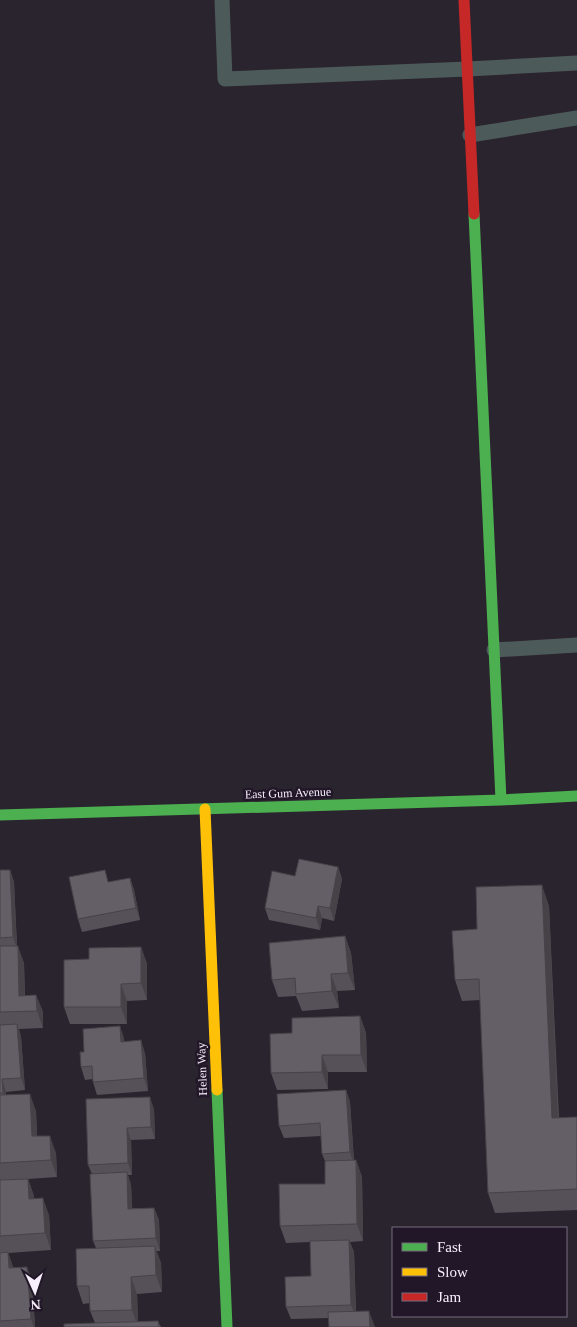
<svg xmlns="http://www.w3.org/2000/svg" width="577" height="1327" font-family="'Times New Roman',serif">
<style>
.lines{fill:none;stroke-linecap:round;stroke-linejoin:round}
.lane{stroke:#4d5a5a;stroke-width:15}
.fast{stroke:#4caf50;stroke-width:11}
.slow{stroke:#ffc107;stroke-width:11}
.jam{stroke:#c62828;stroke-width:11}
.wall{fill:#565159}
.shaded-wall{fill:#464248}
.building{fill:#645e67;stroke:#464248}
.labels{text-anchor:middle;stroke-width:5;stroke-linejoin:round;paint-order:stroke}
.street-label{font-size:12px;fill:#f6eefb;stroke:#211728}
</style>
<rect width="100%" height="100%" fill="#2a242e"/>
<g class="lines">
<path class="lane" d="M222,0L225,79L468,69L577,63
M470,135L577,118
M494,650L577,645"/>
<path class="fast" d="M474,214L501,800
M0,815L501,800L577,796
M217,1090L227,1327"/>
<path class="slow" d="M205,809L217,1090"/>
<path class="jam" d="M464,0L474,214"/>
</g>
<path class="wall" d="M338,867L342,879L334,921L322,918L320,930L269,920L265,908L295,876Z
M0,870H10L14,882L17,946L24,963L25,996L36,995L43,1012V1028L19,1029L21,1037L25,1090L6,1092V1095L36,1111L37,1136L56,1153L57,1177L28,1179L34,1196V1198L49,1215L51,1250L8,1253L12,1264L13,1268L32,1279L35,1327H0Z
M130,878L134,890L140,920L82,932L78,919L110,882Z
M549,906L559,1118L577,1117V1210L495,1213L488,1193L480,1000L462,1001L455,980L477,929Z
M345,936L351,953L355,990L337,991L339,1008L302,1011L296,996L278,997L272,980Z
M141,947L147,964V1000L127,1001V1024H70L64,1007L89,959Z
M360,1016L366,1033L367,1072H328V1089L277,1090L271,1073L292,1033Z
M124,1038V1042L145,1053L148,1091L97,1095L93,1082V1079L85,1080L81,1067L84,1052Z
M346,1090L350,1102L354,1160H356L362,1177L363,1241L350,1242L354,1252L356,1311L329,1318L291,1319L286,1307L311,1276L310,1242L286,1243L280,1226L325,1184V1161L322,1154L321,1136L284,1138L279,1126Z
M86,1099L154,1109L155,1139L131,1140L132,1175H128L131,1185L132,1208H154L159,1220L160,1251H156L161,1263L162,1292L137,1294L138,1322L158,1321L161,1327H64L95,1323L90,1311V1303L83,1304L77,1286L96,1248L93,1241L92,1174L88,1165Z"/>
<path class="shaded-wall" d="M338,867L342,879L334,921L330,908Z
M10,870L14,882L17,949L13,937Z
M130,878L134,890L140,920L136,908Z
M542,885L549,906L559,1139L552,1118Z
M318,906L322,918L320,930L316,918Z
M345,936L351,953L355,990L348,973Z
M18,946L24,963L25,1013L19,996Z
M141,947L147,964V1000L141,983Z
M331,974L337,991L339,1008L332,991Z
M121,984L127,1001V1024L121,1007Z
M36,995L43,1012V1028L37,1011Z
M360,1016L366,1033L367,1072L361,1055Z
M17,1024L21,1037L25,1090L21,1078Z
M120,1026L124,1038L125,1054L121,1042Z
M141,1040L145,1053L148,1091L144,1078Z
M322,1055L328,1072V1089L322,1072Z
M2,1079L6,1092L7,1105L3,1093Z
M346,1090L350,1102L354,1165L350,1152Z
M30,1094L36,1111L38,1153L32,1136Z
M150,1097L154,1109L155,1139L151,1127Z
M127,1128L131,1140L132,1175L128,1163Z
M50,1136L56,1153L57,1177L51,1160Z
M356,1160L362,1177L363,1241L357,1224Z
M127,1172L131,1185L133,1221L128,1209Z
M28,1179L34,1196L35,1216L29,1199Z
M43,1198L49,1215L51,1250L45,1233Z
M154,1208L159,1220L160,1251L156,1238Z
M349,1240L354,1252L356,1317L351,1305Z
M155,1246L161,1263L162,1292L156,1275Z
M8,1252L12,1264L14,1280L9,1268Z
M27,1267L32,1279L35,1327H34L31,1319Z
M131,1277L137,1294L138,1327L132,1310Z
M369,1311L375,1327H370Z"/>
<path class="building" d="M299,859L338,867L330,908L318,906L316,918L265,908L272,871L295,876Z
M0,870H10L13,937L0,938Z
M105,870L108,882L130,878L136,908L78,919L69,877Z
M542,885L552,1118L577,1117V1189L488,1193L479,979L455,980L452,931L477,929L476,887Z
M345,936L348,973L331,974L332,991L296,994L295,978L272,980L269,943Z
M0,946H18L19,996L36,995L37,1011L0,1012Z
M141,947V983L121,984V1007H64V960L89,959V948Z
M360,1016L361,1055H322V1072L271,1073L270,1034L292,1033V1018Z
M17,1024L21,1078L2,1079L3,1093H0V1025Z
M120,1026L121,1042L141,1040L144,1078L93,1082L92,1066L81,1067L80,1052H84L83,1029Z
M346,1090L350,1152L322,1154L320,1123L279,1126L277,1094Z
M30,1094L32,1136H50L51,1160L0,1163V1095Z
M150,1097L151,1127L127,1128L128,1163L88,1165L86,1099Z
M356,1160L357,1224L280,1226L279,1184H325V1161Z
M127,1172L128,1209L154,1208L156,1238L93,1241L90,1174Z
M28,1179L29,1199L43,1198L45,1233L0,1236V1180Z
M349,1240L351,1305L286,1307L285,1277L311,1276L310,1241Z
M155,1246L156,1275L131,1277L132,1310L90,1311L89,1286H77L76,1249Z
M8,1252L9,1268L27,1267L31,1319L0,1321V1253Z
M369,1311L370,1327H329L328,1312Z
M158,1321L159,1327H64V1324Z"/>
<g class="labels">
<g class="street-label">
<text transform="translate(288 793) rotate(-2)" y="4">East Gum Avenue</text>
<text transform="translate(202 1069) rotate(-92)" y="4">Helen Way</text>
</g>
</g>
<rect x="392" y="1227" width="175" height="90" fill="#211728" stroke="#766d7c"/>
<rect x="402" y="1243" width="25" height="8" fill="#4caf50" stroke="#766d7c"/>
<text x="437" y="1252" font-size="15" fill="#f6eefb">Fast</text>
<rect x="402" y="1268" width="25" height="8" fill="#ffc107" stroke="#766d7c"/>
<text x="437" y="1277" font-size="15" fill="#f6eefb">Slow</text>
<rect x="402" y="1293" width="25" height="8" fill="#c62828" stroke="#766d7c"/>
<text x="437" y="1302" font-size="15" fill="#f6eefb">Jam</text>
<g transform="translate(35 1292) rotate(177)" stroke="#211728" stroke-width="4" paint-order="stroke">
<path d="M0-4L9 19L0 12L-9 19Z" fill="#f6eefb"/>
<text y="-8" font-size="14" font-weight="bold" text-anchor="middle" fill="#f6eefb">N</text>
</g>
</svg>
